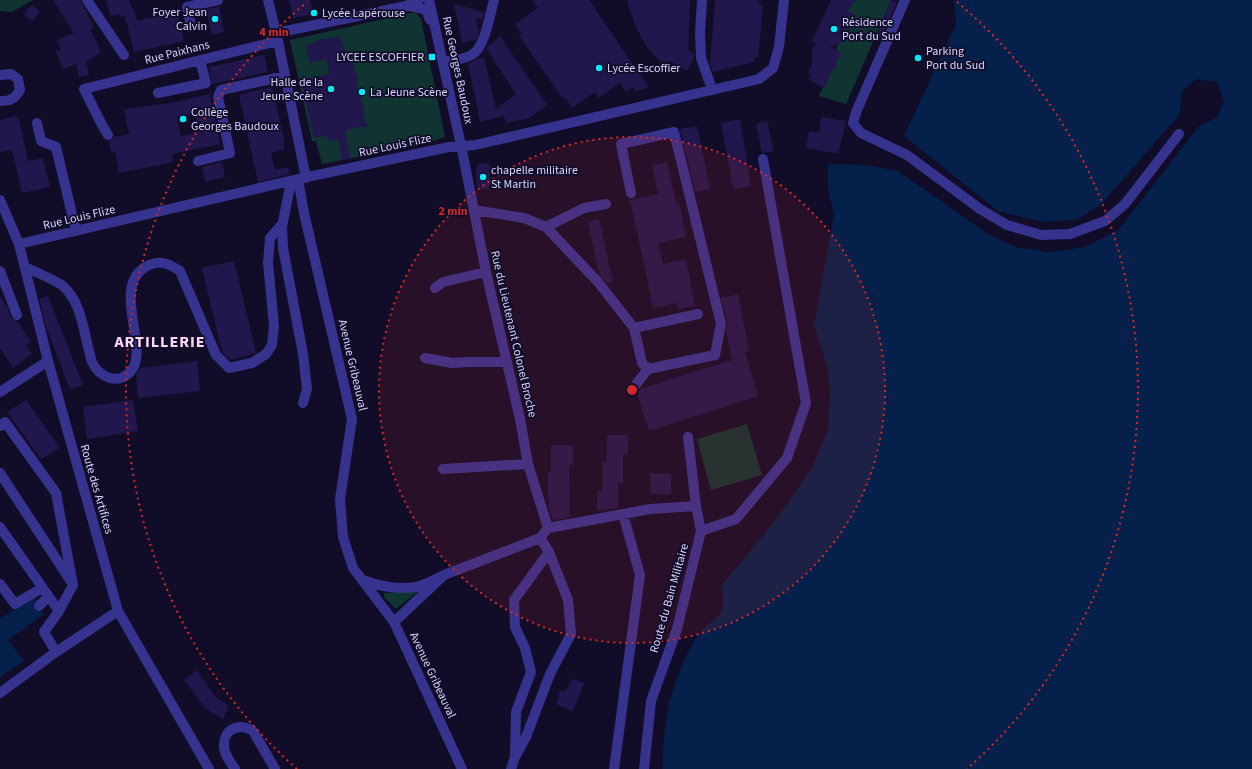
<svg xmlns="http://www.w3.org/2000/svg" width="1252" height="769" font-family="'Source Sans 3',sans-serif">
<style>
.green{fill:#103432}
.water{fill:#05204b}
.pier{fill:#110d29}
.building{fill:#21174c;fill-rule:evenodd}
.lines{fill:none;stroke-linecap:round;stroke-linejoin:round}
.minor{stroke:#35338d;stroke-width:10}
.ring{fill:none;stroke:#d62828;stroke-width:2;stroke-dasharray:2 4}
.poi-dot{fill:#02ebff;stroke:#110d29;stroke-width:1.5}
.labels{text-anchor:middle;stroke-width:3.5;stroke-linejoin:round;paint-order:stroke}
.poi-label{font-size:12px;fill:#d9d6ff;stroke:#110d29;text-anchor:start}
.street-label{font-size:12px;fill:#d9d6ff;stroke:#110d29}
.district-label{font-size:16px;font-weight:bold;letter-spacing:1px;fill:#ffd8f2;stroke:#110d29}
.centre{fill:#d62828;stroke:#110d29;stroke-width:2}
.ring-label{font-size:12px;text-anchor:middle;font-weight:bold;fill:#d62828;stroke:#110d29;stroke-width:3.5;stroke-linejoin:round;paint-order:stroke}
</style>
<rect width="100%" height="100%" fill="#110d29"/>
<path class="green" d="M0,0H33L12,12L0,11Z
M851,0H891L846,104L819,96L823,87H825Z
M416,12L421,19L445,137L432,142L322,164L316,141H312L290,40Z
M747,424L762,475L711,490L697,439Z
M425,586L396,609L384,597V593L403,592Z"/>
<path class="water" d="M954,0H1252V769H663C663,742 665,712 674,687C680,669 689,646 701,632C706,625 720,617 722,610C724,602 723,593 721,586L772,525L812,468L828,430L830,390L827,365L814,325L834,215L828,188V164L865,165L898,171L987,233L1016,247L1049,252L1084,247L1118,230L1199,126L1217,117L1224,102L1217,83L1196,79L1182,92L1180,114L1101,205L1076,220L1043,222L999,212L904,136L956,25Z
M34,596L44,614L8,640L24,661L0,677V619Z"/>
<path class="pier" d="M1196,79L1217,82L1224,102L1217,117L1199,126L1118,230L1084,247L1049,252L1016,247L987,233L898,171L888,169L889,167L899,169L988,231L1017,245L1049,250L1083,245L1117,228L1197,125L1216,115L1222,102L1216,84L1196,81L1184,93L1181,115L1102,207L1076,222L1042,224L999,214L903,138L904,136L999,212L1043,222L1076,220L1101,205L1180,114L1182,92Z"/>
<path class="building" d="M53,0H80L88,14H87L94,28L90,30L99,46L98,47L101,53L86,61L89,75L79,77L76,64L64,69L61,65L56,52L61,50L57,40L73,33L75,35Z
M106,0H129L132,9H134L137,21L177,12L184,41L134,52L125,16L120,17V14L110,16Z
M289,0H310L313,14L293,18Z
M532,0H589L649,88L635,91L633,87L626,92L620,83L598,98L595,92L572,108L565,97L563,99L519,36L522,34L515,24L538,8Z
M627,0H690L688,50L694,54V57L687,71L670,61L663,65L646,46L636,27L628,6Z
M715,0H759V5H763L758,58H754V62L713,72L710,64Z
M831,0H856L847,11L855,14L849,27L850,35L847,40L830,47L842,53L836,63L837,68L832,71L824,88L808,79L811,74L808,73L813,61L811,60L813,54L811,53L816,43L812,41Z
M891,0L897,2L880,41L875,39Z
M454,4L484,12L482,20L476,18L479,32L476,40L462,43Z
M31,5L40,11L33,21L24,15Z
M219,7L224,32L212,35L206,9Z
M500,36L547,105L530,118L506,123L504,116L479,122L480,121L468,64L477,59L484,57L496,109L516,94L486,48Z
M341,37L348,62L353,59L354,70L358,77L357,86L361,92V102L364,107V117L368,127H358L345,132L351,159L342,160L338,139L328,141L326,136L314,138L301,80L329,74L326,59L310,63L306,46L322,39Z
M264,55L268,72L212,84L209,67Z
M272,87L285,143H283L285,149L271,153L275,170L288,167L290,174L258,182L239,95Z
M210,94L220,144L172,154L173,162L119,173L115,151L111,152L109,141L114,137L129,134L124,109L171,103ZM195,113L199,132L181,136L177,117Z
M16,116L17,118H19L28,161L43,158L50,187L22,193L12,150L0,152V120Z
M821,117L846,121L838,154L806,148L809,131L819,133Z
M740,119L751,186L733,189L721,123Z
M767,121L774,151L762,153L756,124Z
M697,126L710,189L695,192L680,129Z
M222,162L225,177L205,182L202,167Z
M667,162L676,203L679,202L686,237L658,243L663,264L686,259L695,306L678,309L677,303L653,308L645,269L630,200L658,194L652,165Z
M487,163L491,167L490,185L487,189H480L477,186L476,168L478,164Z
M599,219L613,282L607,283L599,274L588,222Z
M234,261L256,353L230,360L222,352L202,268Z
M738,294L749,351L745,352L758,396L649,431L637,393L640,389L732,360L726,330L727,322L721,298Z
M0,296L7,306L11,318L17,321L31,342L26,345L32,354L13,368L0,348Z
M48,296L83,385L70,389L46,327L39,299Z
M197,361L200,391L138,398L136,375L140,368Z
M26,400L60,448L41,459L7,412Z
M133,400L138,431L87,439L83,407Z
M607,435H628V455H623V483H618V508L597,511V491H602V462H607Z
M551,445H573V465H569L570,517L553,520L549,508L548,493V472H551Z
M650,473L671,474V494H650Z
M197,670L215,697L229,706L223,719L205,708L184,680Z
M572,679L584,683L573,711L556,704L560,691H566Z"/>
<g class="lines">
<path class="minor" d="M87,0L124,55
M268,0L278,41L306,178
M429,0L461,145L486,272L520,419L528,464L548,528
M702,0L700,33L701,58L712,89
M905,0L857,110L853,123L861,133L907,155L980,209L1007,225L1041,235L1070,234L1105,221L1125,204L1179,134
M406,6L416,7L426,10L430,20
M191,26L187,7L218,0
M276,33L406,6L419,0
M443,62C452,60 465,60 473,54C485,46 490,14 494,0
M0,75L11,74L18,79L20,90C15,99 10,101 0,101
M158,93L206,83L200,60
M37,123L41,141L56,147L76,231
M108,135L102,125L84,89L278,41
M198,161L230,153L218,97L221,90L285,76
M298,179L304,213L352,419L340,499L343,537L353,568L394,622L462,769
M291,181L282,227L283,248L303,354L307,389L303,403
M631,193L621,144L674,132L721,324L715,355L648,369
M0,200L19,244L48,361L118,611L209,769
M474,210L524,218L546,227L598,282L634,328L642,363L648,369L634,387
M546,227L584,208L606,204
M19,244L298,179L449,147L475,145L759,79L773,68L779,47L784,0
M25,267C34,271 57,281 63,286C80,301 83,326 88,347C90,352 90,357 92,362C99,377 118,386 131,371C151,347 108,284 149,265C162,260 169,264 180,271L216,355L229,368L252,363L266,354L272,345L274,326L268,263L270,238L283,223
M0,271L17,315
M435,288L443,282L486,272
M634,328L698,314
M425,358L452,363L469,362H506
M0,392L48,361
M0,426L5,422L56,493L73,585L59,611L44,632L56,652
M443,469L528,464
M0,473L70,580
M0,527L59,611
M701,531L736,519L787,458L806,403L763,159
M444,575L540,538L548,528L650,509L696,506
M363,580C379,586 397,590 415,587C425,586 435,579 444,575L394,622
M0,584L15,604L42,588
M39,606L48,597
M0,693L56,652L118,611
M515,755L516,712L531,672L525,648L515,627L514,600L549,552
M235,769C230,762 224,754 224,746C223,729 240,722 253,731L275,769
M511,769L515,757L526,737L550,674L571,634L568,600L549,552L540,538
M614,769L640,575L623,514
M644,769L651,701L677,629L701,531L696,506L688,437"/>
</g>
<circle cx="632" cy="390" r="253" fill="#d62828" fill-opacity=".12"/>
<g class="ring">
<circle cx="632" cy="390" r="253"/>
<path d="M297 769A506 506 0 0 1 307 2M957 2A506 506 0 0 1 967 769"/>
</g>
<g class="poi-dot">
<circle cx="314" cy="13" r="4"/>
<circle cx="215" cy="19" r="4"/>
<circle cx="834" cy="29" r="4"/>
<rect x="428" y="53" width="8" height="8" rx="2"/>
<circle cx="918" cy="58" r="4"/>
<circle cx="599" cy="68" r="4"/>
<circle cx="331" cy="89" r="4"/>
<circle cx="362" cy="92" r="4"/>
<circle cx="183" cy="119" r="4"/>
<circle cx="483" cy="177" r="4"/>
</g>
<g class="labels">
<g class="poi-label">
<text x="207" y="16" text-anchor="end">Foyer Jean<tspan x="207" dy="14">Calvin</tspan></text>
<text x="322" y="17">Lycée Lapérouse</text>
<text x="842" y="26">Résidence<tspan x="842" dy="14">Port du Sud</tspan></text>
<text x="926" y="55">Parking<tspan x="926" dy="14">Port du Sud</tspan></text>
<text x="424" y="61" text-anchor="end">LYCEE ESCOFFIER</text>
<text x="607" y="72">Lycée Escoffier</text>
<text x="323" y="86" text-anchor="end">Halle de la<tspan x="323" dy="14">Jeune Scène</tspan></text>
<text x="370" y="96">La Jeune Scène</text>
<text x="191" y="116">Collège<tspan x="191" dy="14">Georges Baudoux</tspan></text>
<text x="491" y="174">chapelle militaire<tspan x="491" dy="14">St Martin</tspan></text>
</g>
<g class="street-label">
<text transform="translate(177 52) rotate(-14)" y="4">Rue Paixhans</text>
<text transform="translate(458 70) rotate(78)" y="4">Rue Georges Baudoux</text>
<text transform="translate(395 145) rotate(-12)" y="4">Rue Louis Flize</text>
<text transform="translate(79 217) rotate(-13)" y="4">Rue Louis Flize</text>
<text transform="translate(514 334) rotate(77)" y="4">Rue du Lieutenant Colonel Broche</text>
<text transform="translate(353 365) rotate(77)" y="4">Avenue Gribeauval</text>
<text transform="translate(97 489) rotate(74)" y="4">Route des Artifices</text>
<text transform="translate(669 598) rotate(-74)" y="4">Route du Bain Militaire</text>
<text transform="translate(433 675) rotate(65)" y="4">Avenue Gribeauval</text>
</g>
<g class="district-label">
<text x="160" y="347">ARTILLERIE</text>
</g>
</g>
<circle cx="632" cy="390" r="6" class="centre"/>
<g class="ring-label">
<text x="274" y="36">4 min</text>
<text x="453" y="215">2 min</text>
</g>
</svg>
